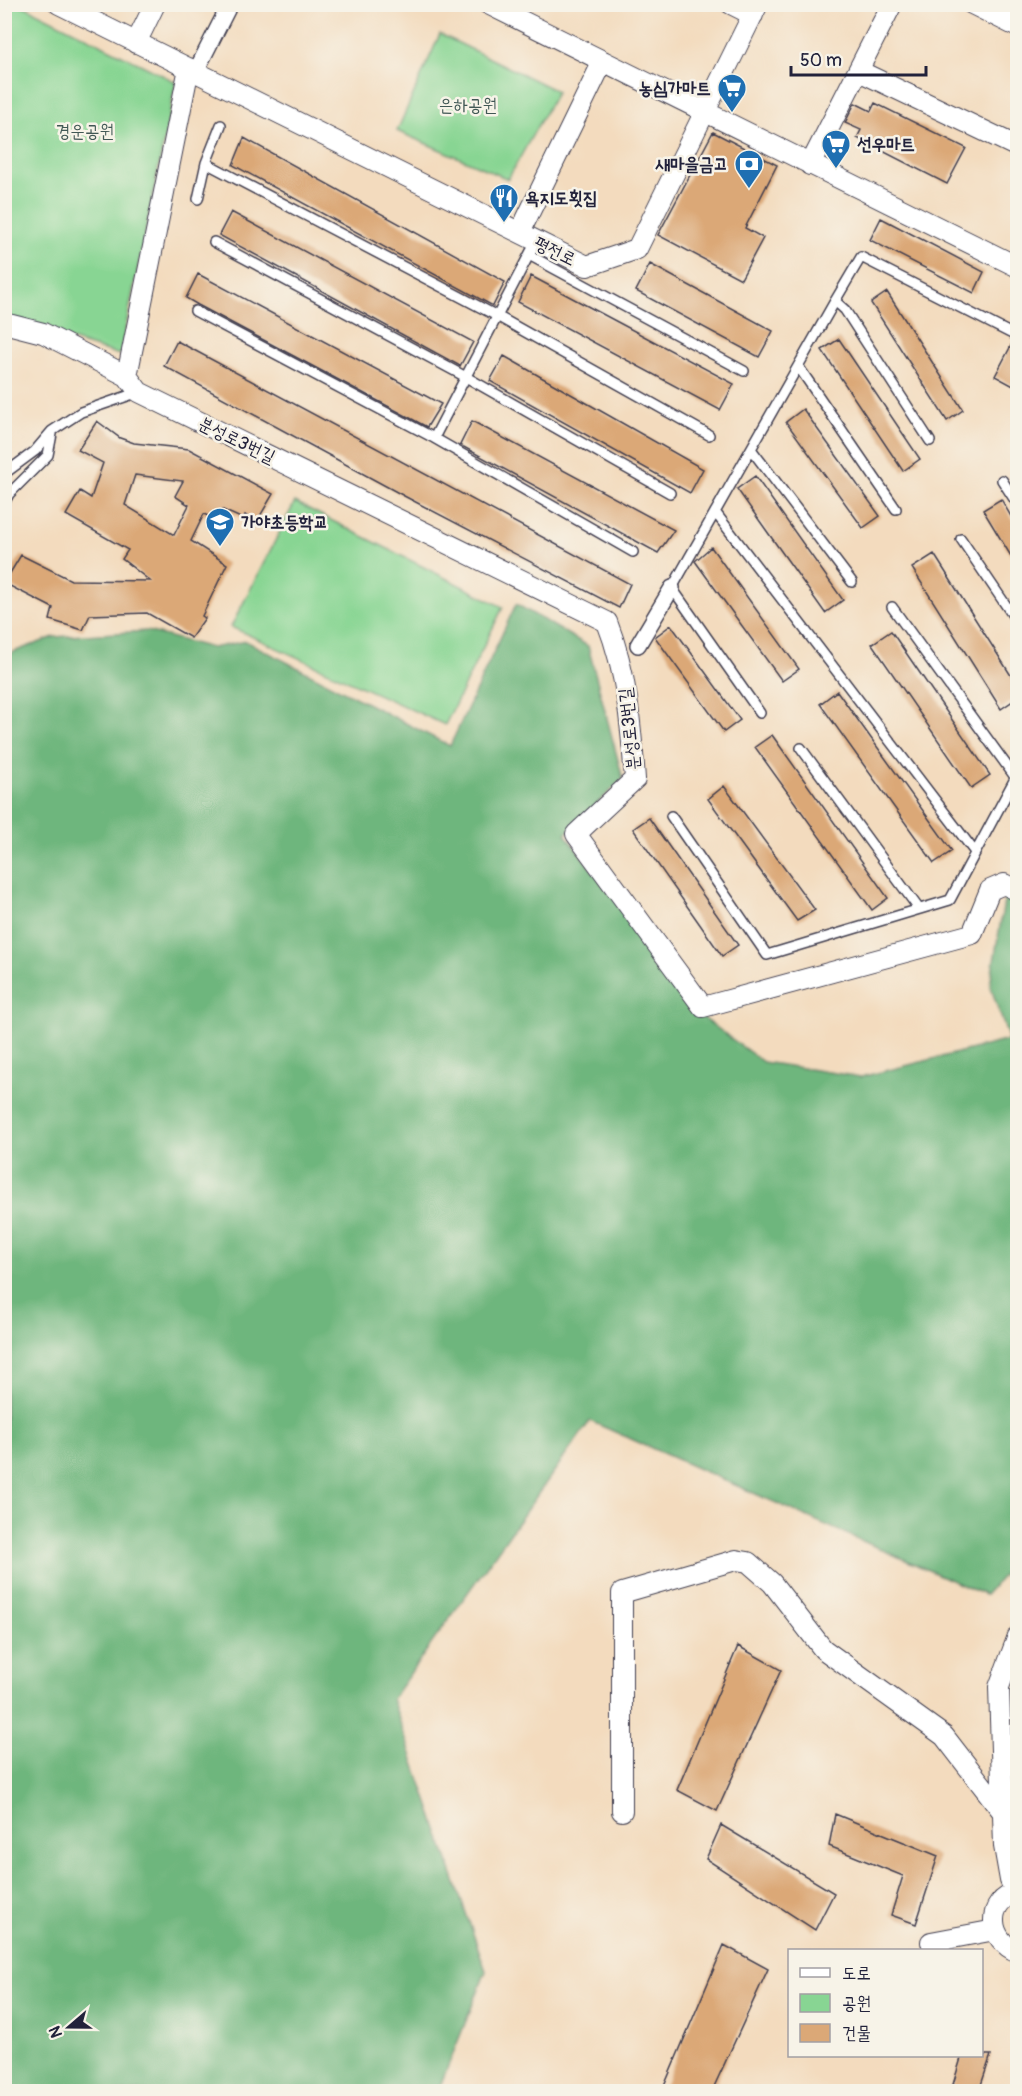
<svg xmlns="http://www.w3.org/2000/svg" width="1022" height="2096" font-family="Pangolin,'Poor Story',sans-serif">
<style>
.green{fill:#88d593;stroke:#557c67;stroke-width:1.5}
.forest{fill:#6eb67d;stroke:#486c5c;stroke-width:1.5}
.building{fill:#dba877;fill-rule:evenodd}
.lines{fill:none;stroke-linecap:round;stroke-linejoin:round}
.service-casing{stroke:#413e4f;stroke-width:12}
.pedestrian-casing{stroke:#413e4f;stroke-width:18}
.minor-casing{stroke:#413e4f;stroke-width:22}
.service{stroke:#fff;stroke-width:9}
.pedestrian{stroke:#fff;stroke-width:15}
.minor{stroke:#fff;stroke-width:20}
.labels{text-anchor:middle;stroke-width:5;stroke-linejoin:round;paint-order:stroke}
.poi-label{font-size:18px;font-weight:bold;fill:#22223b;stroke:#f7f3e8;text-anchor:start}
.park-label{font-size:18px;fill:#415855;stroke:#f7f3e8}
.street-label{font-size:18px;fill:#22223b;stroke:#f7f3e8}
</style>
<rect width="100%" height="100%" fill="#f7f3e8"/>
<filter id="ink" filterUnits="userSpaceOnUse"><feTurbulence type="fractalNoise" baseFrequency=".0167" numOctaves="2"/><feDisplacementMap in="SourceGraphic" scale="12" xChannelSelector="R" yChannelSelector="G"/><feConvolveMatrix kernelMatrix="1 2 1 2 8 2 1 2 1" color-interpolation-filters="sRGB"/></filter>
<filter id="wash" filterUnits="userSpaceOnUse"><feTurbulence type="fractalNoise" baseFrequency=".008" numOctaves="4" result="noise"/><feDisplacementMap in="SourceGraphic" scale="24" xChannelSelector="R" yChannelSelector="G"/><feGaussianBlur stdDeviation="1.35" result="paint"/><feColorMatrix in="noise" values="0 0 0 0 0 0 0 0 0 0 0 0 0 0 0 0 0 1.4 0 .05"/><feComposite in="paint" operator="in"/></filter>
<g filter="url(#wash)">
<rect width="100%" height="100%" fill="#f3dbbe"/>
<path class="green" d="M4,5H22L176,82L120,355L5,320Z
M440,34L557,91L508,179L397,131Z
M295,502L503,607L445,725L231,627Z"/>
<path class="forest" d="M516,604L588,646L623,779L565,834L705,1019L763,1062L861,1077L1009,1040L990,985L1005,896L1017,903V1560L985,1595L590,1421L392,1699L486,1971L438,2091L5,2092V655L54,637L147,631L212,648L246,641L450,746Z"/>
<g id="blocks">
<path class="building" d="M855,103L871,111L875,103L966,148L947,184L857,138L861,130L845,123Z
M713,132L777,165L745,228L763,238L741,279L658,235Z
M244,138L505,282L493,306L233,165Z
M231,212L473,342L460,366L219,235Z
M881,218L984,272L974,293L870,240Z
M650,264L773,331L759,357L636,291Z
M198,274L441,404L427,427L198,305L186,298Z
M531,276L734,384L720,410L518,302Z
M887,292L963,410L947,421L871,303Z
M839,339L920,459L903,471L822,350Z
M177,341L630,584L619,608L406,497L164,366Z
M1013,342L1017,344V388L995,376Z
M504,356L703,469L690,493L490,381Z
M803,409L880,516L863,528L786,422Z
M97,421L120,438L134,443L189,449L273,494L256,523L245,515L243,519L223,510L218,521L204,514L191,541L227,564L202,616L205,618L191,638L147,613L90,615L83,630L50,620L53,608L4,583L21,555L71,580L150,581L122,559L128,550L66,515L80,491L91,498L103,463L78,450ZM135,475L183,481L175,496L189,505L174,535L125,505Z
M472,421L674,530L658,553L460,445Z
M755,476L843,600L825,613L737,489Z
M1001,499L1017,527V566L983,510Z
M711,547L799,669L782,681L695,561Z
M934,554L1017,685V698L1001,709L912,568Z
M671,625L740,720L724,732L655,637Z
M891,631L990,775L971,788L872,644Z
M837,691L952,851L934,863L820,704Z
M772,735L888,898L872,910L755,747Z
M724,786L815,910L797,921L708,799Z
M649,818L738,945L722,956L633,829Z
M738,1646L781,1670L717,1811L677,1790Z
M835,1814L938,1856L916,1924L891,1915L903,1876L829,1846Z
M721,1825L834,1893L815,1930L706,1859Z
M724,1945L768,1969L712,2091H662Z
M962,2055H991L979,2091H951Z"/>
</g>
</g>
<g filter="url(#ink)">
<use href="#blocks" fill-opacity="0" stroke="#413e4f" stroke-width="1.5"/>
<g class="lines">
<g class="service-casing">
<path id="service" d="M206,163L497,316L709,435
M198,199L206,163L221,125
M214,242L466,377L670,493
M529,255L744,371
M195,311L434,438L633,552
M798,366L896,509
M434,438L531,251
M930,441L845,310L835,301L861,257L1018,337
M751,449L852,582
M4,474L35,451L52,431L81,412L139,392
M1002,480L1018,505
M4,503L9,494L48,455L52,434
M715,512L974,851
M961,539L1018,623
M892,607L1018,781
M760,713L672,588L835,301
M801,748L919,909
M671,816L767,955L950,900L1018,773"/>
</g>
<g class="pedestrian-casing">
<path id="pedestrian" d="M196,71L230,4
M638,645L672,588"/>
</g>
<g class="minor-casing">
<path id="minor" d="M59,4L587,266L637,249L758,4
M488,4L1018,267
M731,4L753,15
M972,4L1018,27
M136,43L155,4
M189,68L127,376L139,392L607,622C627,673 631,725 635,779L576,834L703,1007L972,934L990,890L1004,884L1018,891
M859,71L1018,147
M810,165L892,4
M520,232L603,61
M4,323L43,333L127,376
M622,1811V1593L736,1560L748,1562L772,1583L823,1649L944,1736L1002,1811L1018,1812
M1015,1892L1010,1880L1004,1846L999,1687L1018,1636
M1018,1892C984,1901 988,1941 1018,1952
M931,1942L995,1930"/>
</g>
<use href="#service" class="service"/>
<use href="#pedestrian" class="pedestrian"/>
<use href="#minor" class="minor"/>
</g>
</g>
<defs>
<g id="supermarket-pin" transform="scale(1.5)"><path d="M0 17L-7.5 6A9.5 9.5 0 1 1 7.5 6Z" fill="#1f6fb2" stroke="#f7f3e8"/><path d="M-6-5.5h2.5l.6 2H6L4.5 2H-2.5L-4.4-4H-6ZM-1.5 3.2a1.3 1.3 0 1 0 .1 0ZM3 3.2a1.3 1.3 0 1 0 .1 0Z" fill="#fff"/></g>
<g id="bank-pin" transform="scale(1.5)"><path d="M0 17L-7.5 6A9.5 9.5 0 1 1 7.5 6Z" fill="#1f6fb2" stroke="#f7f3e8"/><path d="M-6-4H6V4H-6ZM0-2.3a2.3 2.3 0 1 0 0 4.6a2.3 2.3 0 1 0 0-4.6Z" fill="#fff"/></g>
<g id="restaurant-pin" transform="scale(1.5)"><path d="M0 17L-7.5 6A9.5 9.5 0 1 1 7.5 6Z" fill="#1f6fb2" stroke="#f7f3e8"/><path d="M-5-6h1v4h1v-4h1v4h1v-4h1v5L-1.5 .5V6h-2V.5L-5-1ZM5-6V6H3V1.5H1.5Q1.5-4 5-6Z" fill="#fff"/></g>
<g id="school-pin" transform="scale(1.5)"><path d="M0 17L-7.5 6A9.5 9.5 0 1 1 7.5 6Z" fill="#1f6fb2" stroke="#f7f3e8"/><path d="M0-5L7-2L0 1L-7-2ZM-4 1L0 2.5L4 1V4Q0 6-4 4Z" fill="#fff"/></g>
</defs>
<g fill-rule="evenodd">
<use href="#supermarket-pin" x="732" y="88"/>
<use href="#supermarket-pin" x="836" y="144"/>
<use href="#bank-pin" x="749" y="164"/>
<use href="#restaurant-pin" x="504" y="198"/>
<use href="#school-pin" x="220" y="522"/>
</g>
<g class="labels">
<g class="poi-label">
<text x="711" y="94" text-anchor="end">농심가마트</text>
<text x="857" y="150">선우마트</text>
<text x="728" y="170" text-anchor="end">새마을금고</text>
<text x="525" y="204">욕지도횟집</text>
<text x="241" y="528">가야초등학교</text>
</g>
<g class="park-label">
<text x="468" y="111">은하공원</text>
<text x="85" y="137">경운공원</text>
</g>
<g class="street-label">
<text transform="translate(555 251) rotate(26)" y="6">평전로</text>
<text transform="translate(237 440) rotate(26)" y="6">분성로3번길</text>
<text transform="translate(629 729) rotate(-96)" y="6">분성로3번길</text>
</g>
</g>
<rect width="1022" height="2096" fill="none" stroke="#f7f3e8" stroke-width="24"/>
<rect x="788" y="1949" width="195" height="108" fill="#f7f3e8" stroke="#a29fa3" stroke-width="1.5"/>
<rect x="800" y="1968" width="30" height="9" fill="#ffffff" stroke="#a29fa3" stroke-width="1.5"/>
<text x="842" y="1979" font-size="18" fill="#22223b">도로</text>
<rect x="800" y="1994" width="30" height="18" fill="#88d593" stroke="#a29fa3" stroke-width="1.5"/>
<text x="842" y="2009" font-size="18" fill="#22223b">공원</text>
<rect x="800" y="2024" width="30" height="18" fill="#dba877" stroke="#a29fa3" stroke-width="1.5"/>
<text x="842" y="2039" font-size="18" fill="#22223b">건물</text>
<g transform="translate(69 2027) rotate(250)" stroke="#f7f3e8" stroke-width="4.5" paint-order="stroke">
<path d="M0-4.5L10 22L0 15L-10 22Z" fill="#22223b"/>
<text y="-9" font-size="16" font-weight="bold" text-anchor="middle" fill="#22223b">N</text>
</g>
<path d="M791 66v9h135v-9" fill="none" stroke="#22223b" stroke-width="3"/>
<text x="800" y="66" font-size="18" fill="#22223b" stroke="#f7f3e8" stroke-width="4.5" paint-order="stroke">50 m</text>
</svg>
